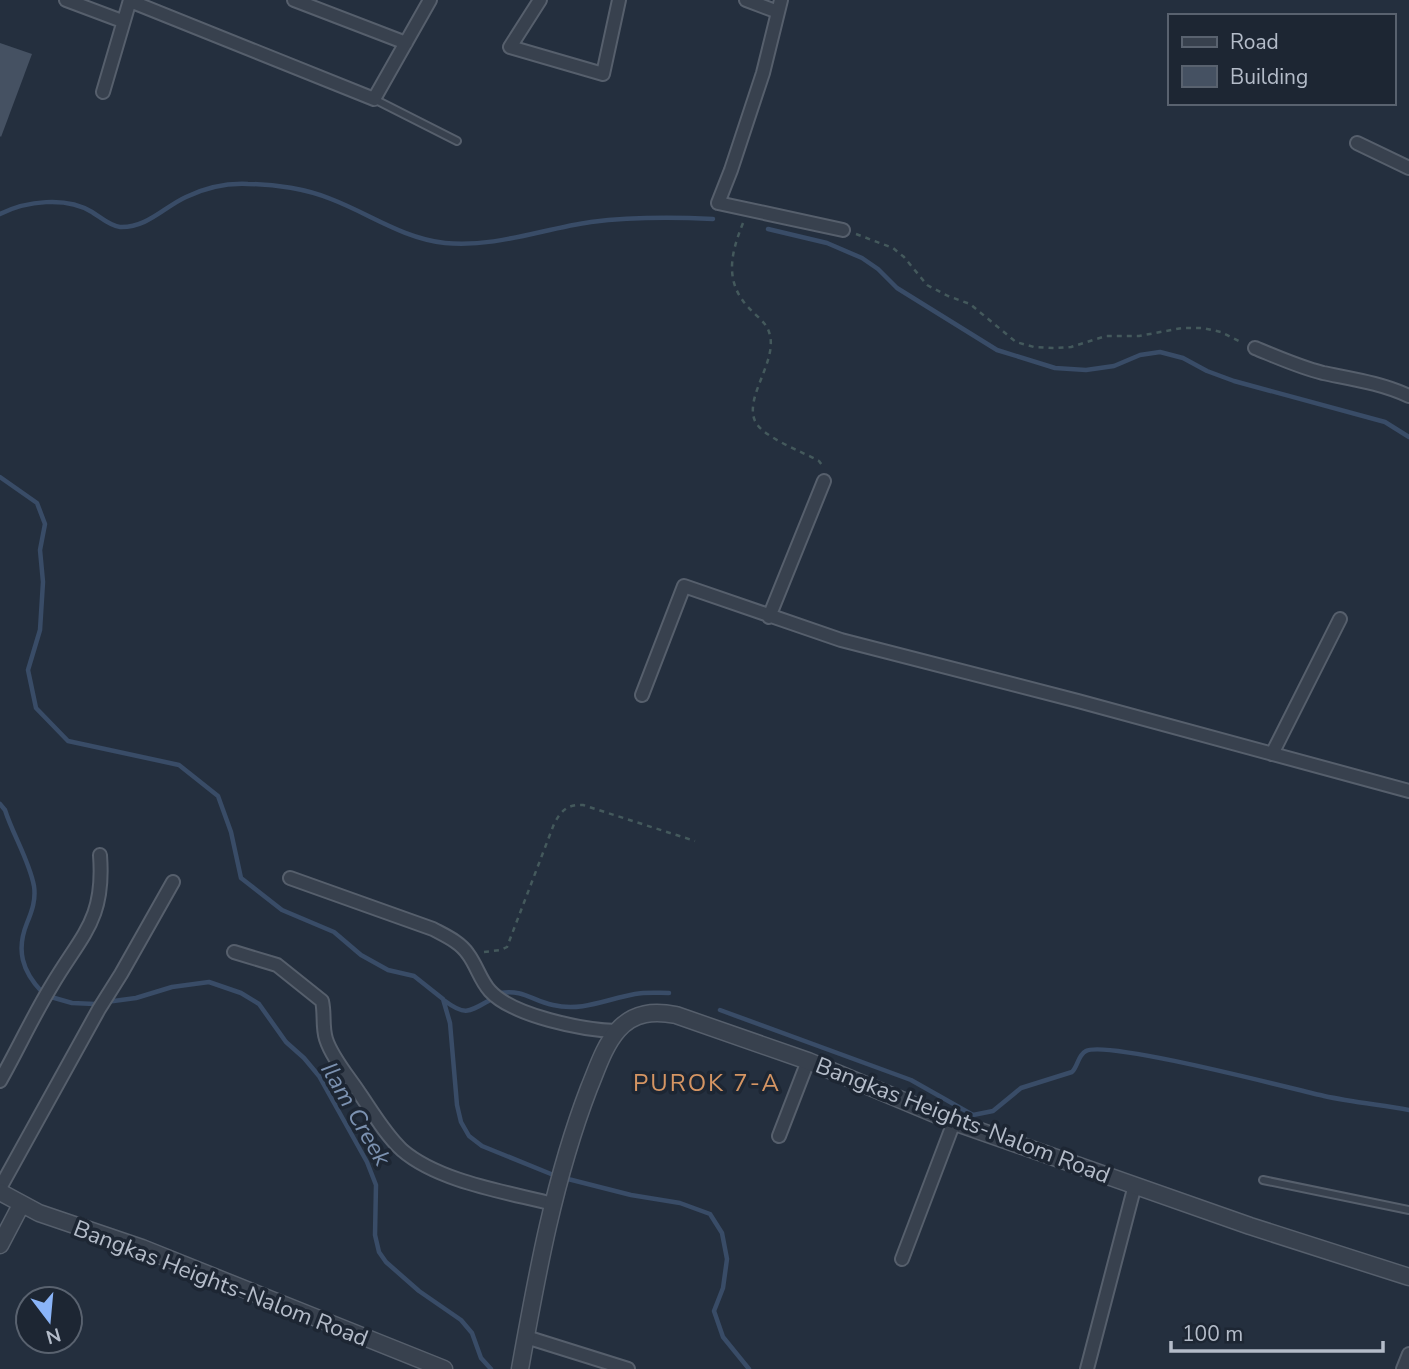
<svg xmlns="http://www.w3.org/2000/svg" width="1409" height="1369" font-family="'Nunito Sans',sans-serif">
<style>
.lines{fill:none;stroke-linecap:round;stroke-linejoin:round}
.stream{stroke:#394c67;stroke-width:4.5}
.building{fill:#455162}
.service-casing{stroke:#565f6c;stroke-width:10}
.minor-casing{stroke:#565f6c;stroke-width:16}
.tertiary-casing{stroke:#565f6c;stroke-width:19}
.path{stroke:#44595c;stroke-width:2.5;stroke-dasharray:5 5;stroke-linecap:butt}
.service{stroke:#38414e;stroke-width:6}
.minor{stroke:#38414e;stroke-width:12}
.tertiary{stroke:#38414e;stroke-width:16}
.labels{text-anchor:middle;stroke-width:7;stroke-linejoin:round;paint-order:stroke}
.street-label{font-size:23px;fill:#b4bcc9;stroke:#1d2633}
.neighbourhood-label{font-size:24px;letter-spacing:2px;fill:#d59563;stroke:#1d2633}
.water-label{font-size:24px;font-style:italic;fill:#7c92b1;stroke:#1d2633}
</style>
<rect width="100%" height="100%" fill="#242f3e"/>
<g class="lines">
<path class="stream" d="M0,214C26,201 66,196 92,212C100,217 110,226 120,227C147,228 164,207 186,197C205,188 228,183 248,184C275,184 307,189 331,199C370,214 402,238 445,243C494,248 542,229 591,222C631,217 672,217 713,219
M768,229L827,243L862,258L878,269L897,288L997,350L1055,368L1086,370L1114,366L1140,355L1160,352L1183,358L1207,371L1234,381L1385,422L1409,437
M0,477L37,503L45,524L40,550L43,582L40,630L28,670L36,708L68,741L179,765L218,796L231,832L241,878L282,910L334,932L361,955L388,970L414,976L443,999L450,1023L457,1105L461,1122L469,1136L482,1146L551,1174
M0,804L5,810C13,835 29,860 34,886C36,900 32,911 27,923C16,950 22,971 42,992
M500,993C524,989 532,1001 553,1005C582,1012 607,999 635,994C646,992 657,993 669,993
M51,997L72,1003L95,1004
M445,1001C465,1016 469,1012 490,1000
M106,1002L136,998L172,987L209,982L241,993L259,1004L286,1042L304,1058L319,1076L367,1162L376,1185L375,1235L379,1252L386,1262L419,1291L461,1320L472,1333L481,1358L491,1369
M720,1010L911,1080L973,1115L993,1111L1021,1088L1072,1072C1078,1066 1078,1055 1086,1051C1107,1040 1289,1088 1324,1096C1352,1102 1381,1105 1409,1110
M568,1179L631,1195L680,1203L710,1214L722,1233L727,1259L723,1288L714,1311L723,1337L749,1369"/>
</g>
<path class="building" d="M0,43L32,54L1,137L0,136Z"/>
<g class="lines">
<g class="service-casing">
<path id="service" d="M374,99L457,141
M1263,1180L1409,1210"/>
</g>
<g class="minor-casing">
<path id="minor" d="M66,0L122,21
M294,0L406,43
M540,0L510,47L603,74L619,0
M746,0L778,12
M781,0L763,73L731,170L718,203L843,230
M130,1L374,99L430,0
M103,92L130,0
M1357,143L1409,168
M1255,348C1277,357 1299,367 1323,373C1352,379 1381,383 1409,396
M769,617L824,481
M642,695L684,586L841,640L1078,701L1409,791
M1272,754L1340,619
M290,878L433,929C446,936 460,942 468,954C477,966 480,980 490,991C513,1016 583,1030 616,1031
M234,952L277,965L322,1001C325,1014 322,1026 326,1039C332,1058 349,1077 360,1094C373,1113 385,1134 402,1150C439,1182 507,1192 553,1204
M0,1081C18,1049 33,1016 52,985C82,934 105,920 100,855
M779,1136L808,1061
M0,1188L99,1009L121,974L173,882
M902,1259L954,1122
M526,1337L628,1369
M1087,1369L1135,1185
M1403,1369L1409,1354"/>
</g>
<g class="tertiary-casing">
<path id="tertiary" d="M0,1192L39,1213L142,1248L444,1369
M0,1245L21,1205
M520,1369C537,1274 554,1179 589,1088C597,1069 604,1046 618,1030C634,1012 654,1011 676,1015L808,1061L954,1122L1250,1226L1409,1277"/>
</g>
<path class="path" d="M743,223C731,253 724,281 748,307C755,315 766,322 769,332C779,360 744,396 755,421C762,437 803,452 819,461L824,468
M856,234L893,248L904,257L927,285L948,296L970,304L1016,342L1034,347L1055,348L1071,347L1106,336H1139L1182,328H1203L1221,332L1243,343
M484,952L501,950L507,947L554,824C561,811 567,804 583,805L695,841"/>
<use href="#service" class="service"/>
<use href="#minor" class="minor"/>
<use href="#tertiary" class="tertiary"/>
</g>
<g class="labels">
<g class="street-label">
<text transform="translate(963 1120) rotate(21)" y="8">Bangkas Heights-Nalom Road</text>
<text transform="translate(221 1283) rotate(21)" y="8">Bangkas Heights-Nalom Road</text>
</g>
<g class="neighbourhood-label">
<text x="707" y="1091">PUROK 7-A</text>
</g>
<g class="water-label">
<text transform="translate(356 1114) rotate(60)" y="8">Ilam Creek</text>
</g>
</g>
<rect x="1168" y="14" width="228" height="91" fill="#1d2633" stroke="#59626f" stroke-width="2"/>
<rect x="1182" y="37" width="35" height="10" fill="#38414e" stroke="#59626f" stroke-width="2"/>
<text x="1230" y="49" font-size="21" fill="#b4bcc9">Road</text>
<rect x="1182" y="66" width="35" height="21" fill="#455162" stroke="#59626f" stroke-width="2"/>
<text x="1230" y="84" font-size="21" fill="#b4bcc9">Building</text>
<g transform="translate(49 1320) rotate(164)"><circle r="33" fill="#1d2633" stroke="#59626f" stroke-width="2"/>
<path d="M0-5L12 26L0 18L-12 26Z" fill="#8ab4f8"/>
<text y="-10" font-size="19" font-weight="bold" text-anchor="middle" fill="#b4bcc9">N</text>
</g>
<path d="M1171 1341v10h212v-10" fill="none" stroke="#b4bcc9" stroke-width="3.5"/>
<text x="1182" y="1341" font-size="21" fill="#b4bcc9" stroke="#1d2633" stroke-width="5" paint-order="stroke">100 m</text>
</svg>
